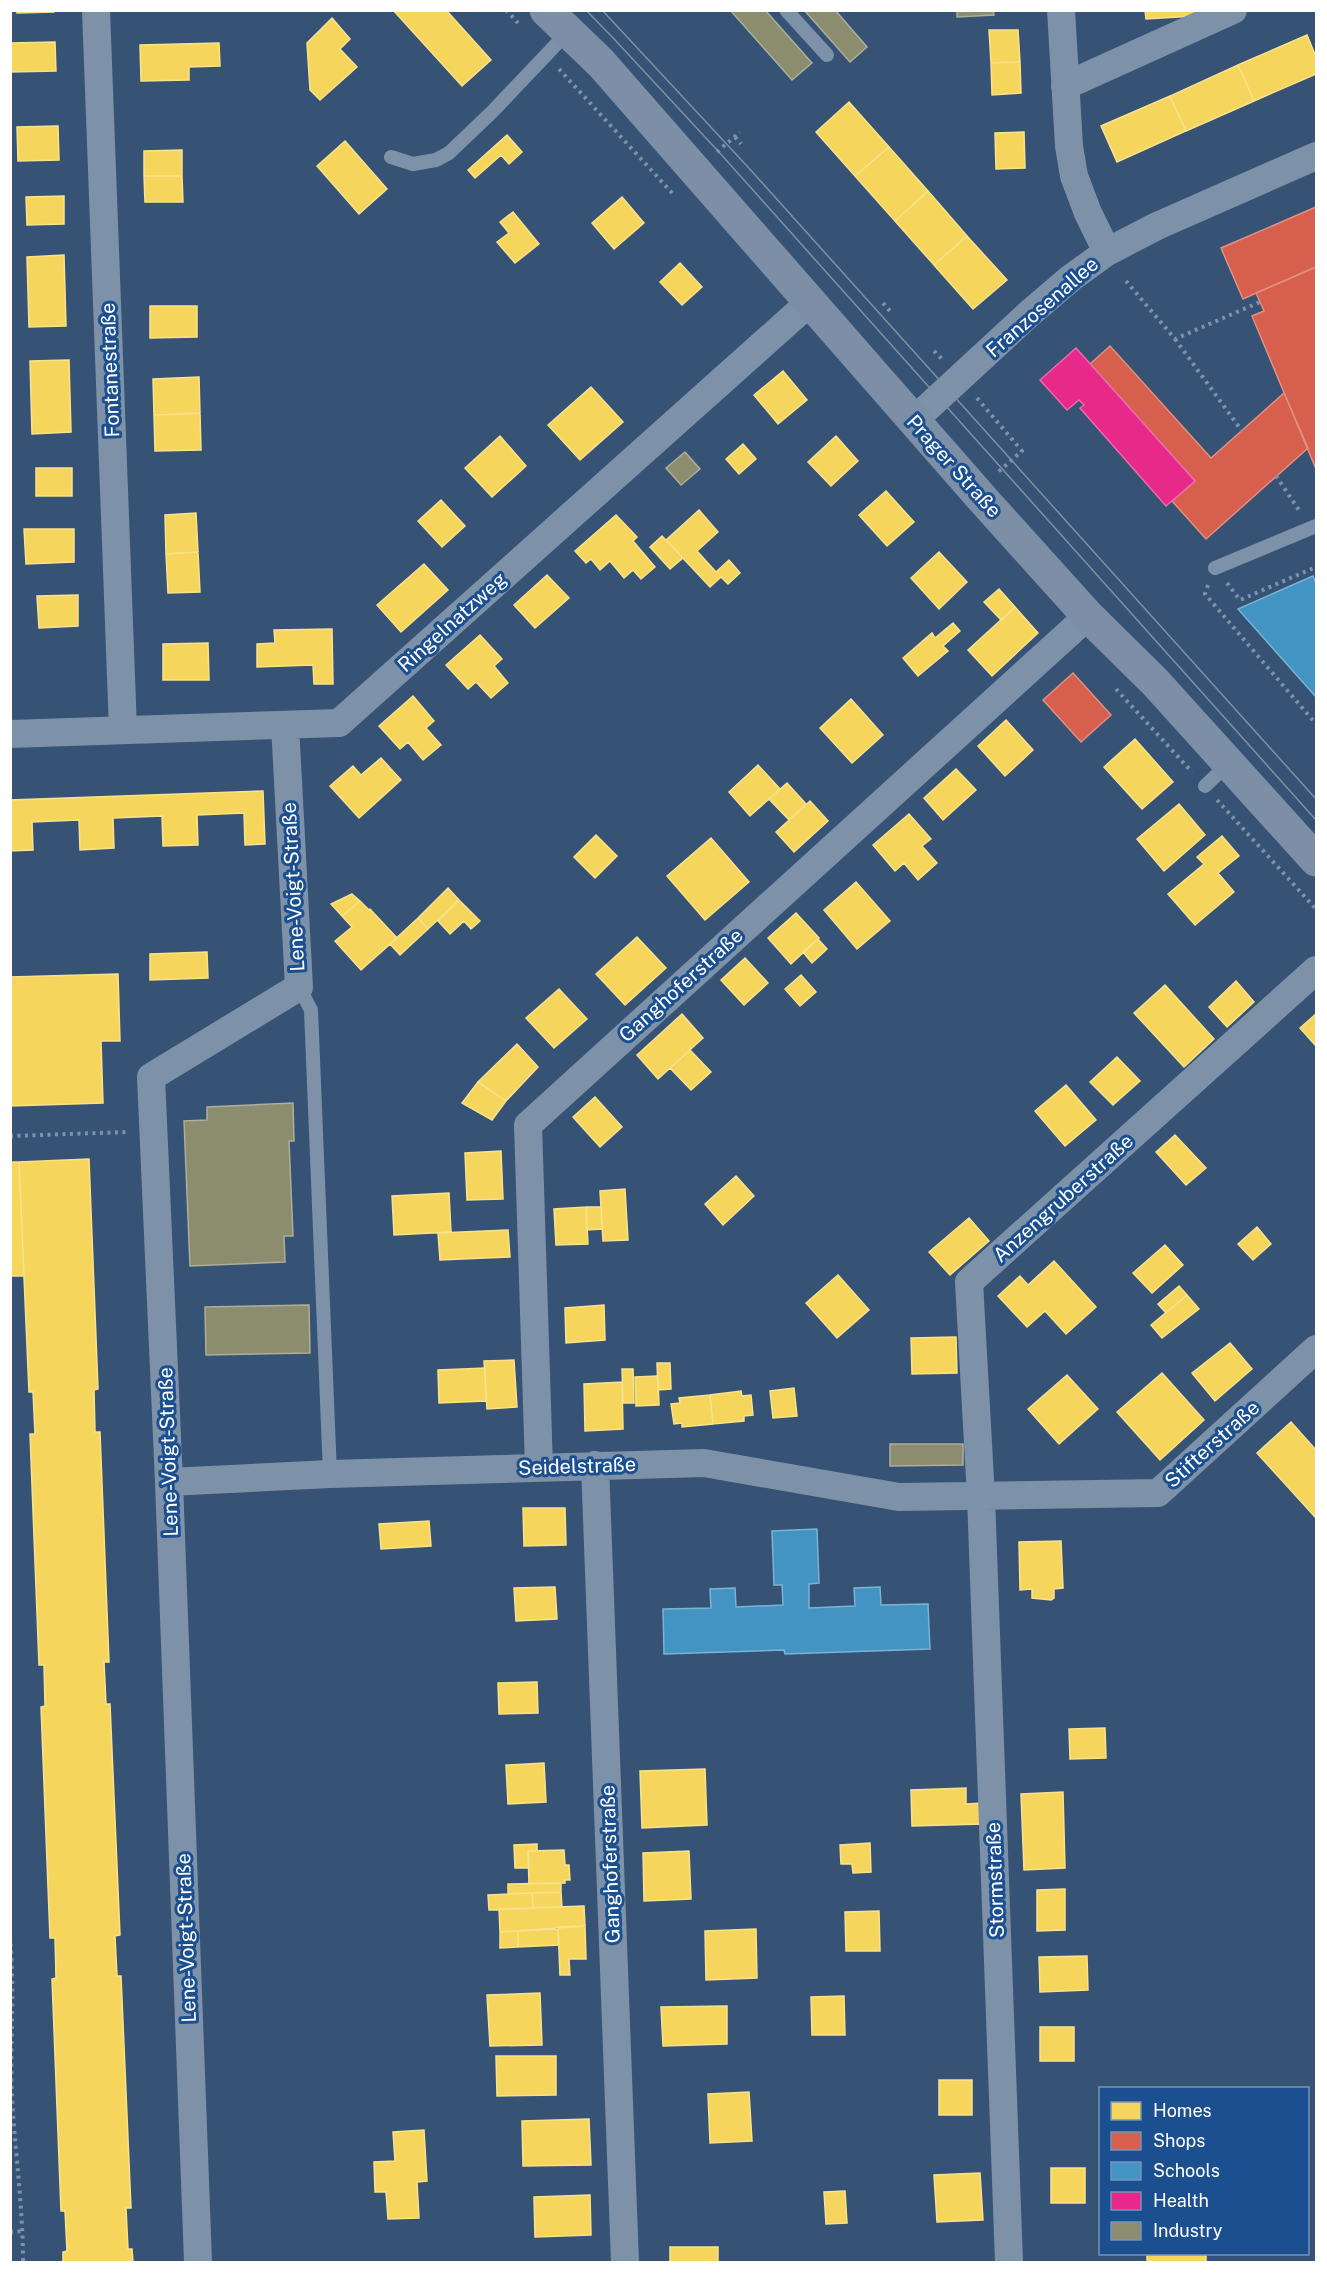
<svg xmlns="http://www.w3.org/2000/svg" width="1327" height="2273" font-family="'Public Sans',sans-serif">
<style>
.homes{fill:#f6d55c;stroke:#f9e28d;stroke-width:1.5}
.shops{fill:#d6604d;stroke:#e29082;stroke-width:1.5}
.schools{fill:#4393c3;stroke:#7bb3d5;stroke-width:1.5}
.health{fill:#e7298a;stroke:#ee69ad;stroke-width:1.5}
.industry{fill:#8c8c6e;stroke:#aeae9a;stroke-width:1.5}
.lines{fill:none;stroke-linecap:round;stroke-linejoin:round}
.path{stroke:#7d92a8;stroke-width:4;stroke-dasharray:3 4.5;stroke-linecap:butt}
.service{stroke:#7d92a8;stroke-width:14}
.minor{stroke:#7d92a8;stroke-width:28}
.primary{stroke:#7d8ea7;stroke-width:33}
.tram{stroke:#7e92a7;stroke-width:1.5}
.labels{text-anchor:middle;stroke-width:6;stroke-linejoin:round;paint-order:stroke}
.street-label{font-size:20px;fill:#fff;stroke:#1b4f8f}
</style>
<rect width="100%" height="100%" fill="#365274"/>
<path class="homes" d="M17,10H54V12L17,13Z
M393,10H446L491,60L462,86Z
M1145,10H1195V16L1146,19Z
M332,18L350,39L340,49L357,67L320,100L310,90L307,43Z
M989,30H1018L1020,62L991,63Z
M1307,35L1316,57V74L1254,101L1238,65Z
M55,42L56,71L10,72V43Z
M219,43L220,66L189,67V80L141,81L140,45Z
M1020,62L1021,93L992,95L991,63Z
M1238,65L1254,101L1186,131L1170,96Z
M1170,96L1186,131L1117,162L1101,126Z
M849,102L889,147L855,176L816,132Z
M58,126L59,160L18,161L17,127Z
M1024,132L1025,168L996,169L995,133Z
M507,135L522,152L509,164L501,155L475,178L468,170Z
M345,141L387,189L359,214L317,166Z
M889,147L928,191L895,221L855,176Z
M182,150V176H144V151Z
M144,176H182L183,202H145Z
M928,191L967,236L934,265L895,221Z
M64,196V224L27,225L26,197Z
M622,197L644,223L614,249L592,223Z
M513,212L539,244L515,263L497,242L509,233L500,222Z
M967,236L1007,280L973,309L934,265Z
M64,255L66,326L29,327L27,257Z
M680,263L702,287L682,305L660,282Z
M150,306H197V337L150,338Z
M69,360L71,432L32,434L30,361Z
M783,371L807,400L778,424L754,395Z
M199,377L200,413L154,415L153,379Z
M591,387L623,422L580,460L548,425Z
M200,413L201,450L155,451L154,415Z
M500,436L526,466L492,497L465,468Z
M836,436L858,461L831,486L808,462Z
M743,444L756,459L739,474L726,459Z
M36,468H72V496H36Z
M886,491L914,522L887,546L859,515Z
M441,500L465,526L442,547L418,521Z
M699,510L718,532L697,551L716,572L729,560L740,573L728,584L721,577L710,587L666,540Z
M196,513L198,552L166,554L165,515Z
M616,515L637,537L633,541L655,567L641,579L633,570L624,578L610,561L600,570L591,559L586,563L575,551Z
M24,529H74V562L26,564Z
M662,536L683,558L670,569L650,547Z
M198,552L200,592L168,593L166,554Z
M939,552L967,582L939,609L911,578Z
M424,564L448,590L401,632L377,605Z
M547,575L569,598L535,628L514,605Z
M999,589L1015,607L1001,620L984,602Z
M78,595V626L39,628L37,596Z
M1015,607L1038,633L992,676L968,650Z
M953,623L960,631L943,646L948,651L918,676L903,658L932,633L935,638Z
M332,629L333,684H314L313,665L257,667V644L275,643L274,630Z
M480,635L502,659L494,666L508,683L491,698L476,682L468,689L446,665Z
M208,643L209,680H163V644Z
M413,696L434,721L426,728L441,745L423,760L408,742L400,749L379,726Z
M851,699L883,735L852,763L820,728Z
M1006,720L1033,750L1005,776L978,746Z
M1135,739L1173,782L1142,809L1104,767Z
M381,758L401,780L359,818L330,786L353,766L361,775Z
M758,765L780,789L750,816L729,792Z
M956,769L976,790L943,820L924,798Z
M787,783L806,804L789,820L769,799Z
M263,791L265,844L245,845L244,813L197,815L198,845L163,846L162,816L113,818L114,848L80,850L79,820L32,822L33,850L10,851V800Z
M810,801L828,821L794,852L776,832Z
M1179,804L1205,835L1164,871L1137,839Z
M909,814L931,839L922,846L937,863L918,880L904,863L895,871L873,845Z
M596,835L617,856L595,878L574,857Z
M1222,836L1239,856L1218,873L1234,892L1195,925L1168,894L1204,864L1197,857Z
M711,838L749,882L705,920L667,876Z
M856,882L890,921L857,949L824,910Z
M448,888L459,900L428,929L418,918Z
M352,894L360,901L342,916L331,904Z
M459,900L480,921L471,929L464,921L450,934L438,921Z
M360,901L369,910L370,909L397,938L361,970L335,941L352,927L342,916Z
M796,913L819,938L791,964L768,938Z
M418,918L428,929L400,955L390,944Z
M637,937L666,968L625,1005L596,974Z
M818,939L827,949L812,963L803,952Z
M207,952L208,978L150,980V954Z
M745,958L768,983L744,1005L721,980Z
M118,974L120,1041H101L103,1103L10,1106V977Z
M801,975L816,992L800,1006L785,989Z
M1236,981L1254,1002L1227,1027L1209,1007Z
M1165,985L1214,1039L1184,1067L1134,1013Z
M559,989L587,1019L554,1048L526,1018Z
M682,1014L703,1038L658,1079L637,1055Z
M1316,1014V1046L1300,1028Z
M517,1044L538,1067L506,1101L478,1082Z
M690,1050L711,1072L691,1090L670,1068Z
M1117,1057L1140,1081L1113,1105L1090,1082Z
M478,1082L506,1101L492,1120L462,1103Z
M1066,1085L1096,1120L1065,1146L1035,1111Z
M595,1097L622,1127L600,1147L573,1117Z
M1175,1135L1206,1168L1186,1185L1156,1152Z
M501,1151L503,1199L467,1200L465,1153Z
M89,1159L98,1389L94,1390L95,1432H100L109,1662H104L106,1704H110L120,1935L115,1936L117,1976H121L131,2208H126L128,2249H132L133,2262H63V2252L67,2251L65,2211H61L52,1979L56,1978L55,1938H50L41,1707L45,1706L44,1665H39L30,1434H35L33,1392H29L19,1162Z
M10,1162H19L24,1276H10Z
M736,1176L754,1196L723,1225L705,1204Z
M625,1189L628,1240L603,1241L600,1191Z
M449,1193L451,1232L394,1235L392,1196Z
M586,1207L588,1244L556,1245L554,1209Z
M586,1207H601L602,1229L587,1230Z
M969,1218L989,1241L950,1275L929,1252Z
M1257,1227L1271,1244L1253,1260L1238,1244Z
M508,1230L510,1257L440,1260L438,1233Z
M1165,1245L1183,1265L1152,1293L1133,1273Z
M1054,1261L1096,1307L1066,1334L1045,1311L1027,1327L998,1296L1020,1276L1028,1285Z
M838,1275L869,1310L837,1338L806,1303Z
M1179,1286L1187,1295L1166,1313L1158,1304Z
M1187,1295L1199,1309L1162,1338L1151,1325Z
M604,1305L605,1340L566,1343L565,1308Z
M956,1337L957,1373L912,1374L911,1338Z
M1230,1343L1252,1369L1215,1401L1192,1373Z
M514,1360L517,1407L487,1409L484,1361Z
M657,1363H670L671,1389L658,1390Z
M485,1368L486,1401L439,1403L438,1370Z
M622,1369H633L634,1403H623Z
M1162,1373L1204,1420L1160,1460L1117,1412Z
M1067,1375L1098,1409L1059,1444L1028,1409Z
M658,1376L659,1405L636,1406L635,1377Z
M622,1382L623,1429L585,1431L584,1384Z
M794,1388L797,1416L773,1418L770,1391Z
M741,1391L742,1396L751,1395L753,1415L744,1416V1421L713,1424L710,1395Z
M710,1395L713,1424L682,1427V1423L674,1424L671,1404L680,1403L679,1398Z
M1291,1422L1316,1450V1518L1257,1453Z
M523,1508H565L566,1545L524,1546Z
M429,1521L431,1546L381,1549L379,1524Z
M1061,1541L1063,1588L1054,1589V1598L1051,1600L1032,1598V1589L1020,1590L1019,1542Z
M555,1587L557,1619L516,1621L514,1588Z
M537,1682L538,1713L499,1714L498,1683Z
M1105,1728L1106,1758L1070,1759L1069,1729Z
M544,1763L546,1802L508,1804L506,1765Z
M705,1769L707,1825L642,1828L640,1771Z
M966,1788V1804L983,1803V1824L912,1826L911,1790Z
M1063,1792L1065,1868L1024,1870L1021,1794Z
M870,1843L871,1872L853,1873L852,1864H841L840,1845Z
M537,1844V1851H528L529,1868H515L514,1845Z
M564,1850L565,1865H569L570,1880H565V1883L529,1884L528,1851Z
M689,1851L691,1899L644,1901L643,1853Z
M561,1883V1892L508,1894V1884Z
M1065,1889V1930L1037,1931V1890Z
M561,1892L562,1907L533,1908L532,1893Z
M532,1893L533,1908L489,1910L488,1895Z
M584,1906L585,1926L500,1932L499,1909Z
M879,1911L880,1951H846L845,1912Z
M585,1926L586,1959H569L570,1975H560L558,1927Z
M558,1929L559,1945L518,1947V1931Z
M756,1929L757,1978L706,1980L705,1931Z
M518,1931V1947L500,1948V1932Z
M1087,1956L1088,1990L1040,1992L1039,1957Z
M540,1993L542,2045L490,2046L487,1995Z
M844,1996L845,2035H812L811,1997Z
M727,2006V2044L663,2046L661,2007Z
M1040,2027H1074V2061H1040Z
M496,2056H556V2095L497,2096Z
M939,2080H972V2115H939Z
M749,2092L752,2141L710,2143L708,2094Z
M589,2119L591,2165L523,2166L522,2121Z
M424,2130L427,2181L417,2182L419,2218L388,2219L386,2192H375L374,2162L395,2161L393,2132Z
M1051,2168H1085V2203H1051Z
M980,2173L983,2220L937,2222L934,2175Z
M845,2191L847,2223L826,2224L824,2192Z
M590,2195L591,2235L535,2237L534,2197Z
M670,2247H718V2262H670Z
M1147,2254H1206V2262H1147Z"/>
<path class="shops" d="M1316,207V267L1243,299L1221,248Z
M1316,267V469L1252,316L1264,311L1256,293Z
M1110,346L1211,458L1284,393L1308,448L1206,539L1172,501L1195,481L1090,364Z
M1073,673L1111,715L1081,742L1043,700Z"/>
<path class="schools" d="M1313,576L1316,583V697L1238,609Z
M817,1529L819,1583L809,1584V1608L855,1606L854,1588L880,1587L881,1605L928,1604L930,1649L785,1654L784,1650L664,1654L663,1609L711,1608L710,1589L735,1588L736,1607L783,1605L782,1585H774L772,1531Z"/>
<path class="health" d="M1076,348L1195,481L1166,506L1080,408L1084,405L1079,400L1067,410L1040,380Z"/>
<path class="industry" d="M730,10H765L812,63L792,80Z
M804,10H835L867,47L850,62Z
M957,10H993L994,15L957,17Z
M685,452L700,469L681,485L666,468Z
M293,1103L294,1141H289L293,1236H284L285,1262L190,1266L184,1121L207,1120V1107Z
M309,1305L310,1353L206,1355L205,1307Z
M890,1444H963V1465L890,1466Z"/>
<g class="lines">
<path class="path" d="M506,10L518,23
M559,69L673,194
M735,137L741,144
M717,152L740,132
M1126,281L1175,339L1260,302
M883,303L890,311
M1175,339L1242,431
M934,351L942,359
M977,398L1022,451L997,473
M1276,476L1301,513
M1227,583L1240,600L1316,567
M1208,585L1205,594L1316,724
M1116,689L1192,772
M1217,800L1316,909
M10,1136L128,1132
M10,1936C15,1989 10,2043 12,2097C15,2152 23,2207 23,2262
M10,2232L23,2231"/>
<path class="service" d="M786,10L827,55
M391,157L413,164L436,160L449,153L492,112L567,33
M1215,568L1316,526
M1205,786L1229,763
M299,987L311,1010L330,1474"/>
<path class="minor" d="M96,10L123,730
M1061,10L1069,146L1074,176L1088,213L1107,252
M1065,86L1233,10
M913,421L1030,313L1071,278L1107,252L1157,226L1316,156
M10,734L339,723L810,302
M595,1465L625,2262
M539,1467L528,1125L1088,616
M169,1482L330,1474L704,1463L899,1497L1158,1493L1316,1349
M198,2262L169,1482L151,1077L299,987L285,725
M1009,2262L981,1497L969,1282L1316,970"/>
<path class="primary" d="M546,10L601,63L987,504L1088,616L1155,682L1316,860"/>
<path class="tram" d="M586,10L615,40L718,151L1316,820
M602,10L747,166L1316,799"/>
</g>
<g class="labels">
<g class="street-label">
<text transform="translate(1042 307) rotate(-41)" y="7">Franzosenallee</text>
<text transform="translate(110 370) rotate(-92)" y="7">Fontanestraße</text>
<text transform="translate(954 466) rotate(48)" y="7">Prager Straße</text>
<text transform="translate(452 622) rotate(-42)" y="7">Ringelnatzweg</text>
<text transform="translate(293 887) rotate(-93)" y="7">Lene-Voigt-Straße</text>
<text transform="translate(681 985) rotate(-42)" y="7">Ganghoferstraße</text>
<text transform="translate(1063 1198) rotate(-42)" y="7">Anzengruberstraße</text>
<text transform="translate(1212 1444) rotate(-42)" y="7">Stifterstraße</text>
<text transform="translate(168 1452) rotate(-92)" y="7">Lene-Voigt-Straße</text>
<text transform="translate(577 1466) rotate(-2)" y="7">Seidelstraße</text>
<text transform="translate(610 1864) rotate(-92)" y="7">Ganghoferstraße</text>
<text transform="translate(995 1880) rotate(-92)" y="7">Stormstraße</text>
<text transform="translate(186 1938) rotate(-92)" y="7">Lene-Voigt-Straße</text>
</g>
</g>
<rect width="1327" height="2273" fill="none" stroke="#ffffff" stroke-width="24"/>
<rect x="1099" y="2087" width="210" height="168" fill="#1b4f8f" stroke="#7695bc" stroke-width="1.5"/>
<rect x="1111" y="2102" width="30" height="18" fill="#f6d55c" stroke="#7695bc" stroke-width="1.5"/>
<text x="1153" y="2117" font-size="18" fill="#ffffff">Homes</text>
<rect x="1111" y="2132" width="30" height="18" fill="#d6604d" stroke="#7695bc" stroke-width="1.5"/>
<text x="1153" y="2147" font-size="18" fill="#ffffff">Shops</text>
<rect x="1111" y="2162" width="30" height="18" fill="#4393c3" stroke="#7695bc" stroke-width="1.5"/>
<text x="1153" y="2177" font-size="18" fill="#ffffff">Schools</text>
<rect x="1111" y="2192" width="30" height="18" fill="#e7298a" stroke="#7695bc" stroke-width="1.5"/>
<text x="1153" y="2207" font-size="18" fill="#ffffff">Health</text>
<rect x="1111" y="2222" width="30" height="18" fill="#8c8c6e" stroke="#7695bc" stroke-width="1.5"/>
<text x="1153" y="2237" font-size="18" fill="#ffffff">Industry</text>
</svg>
